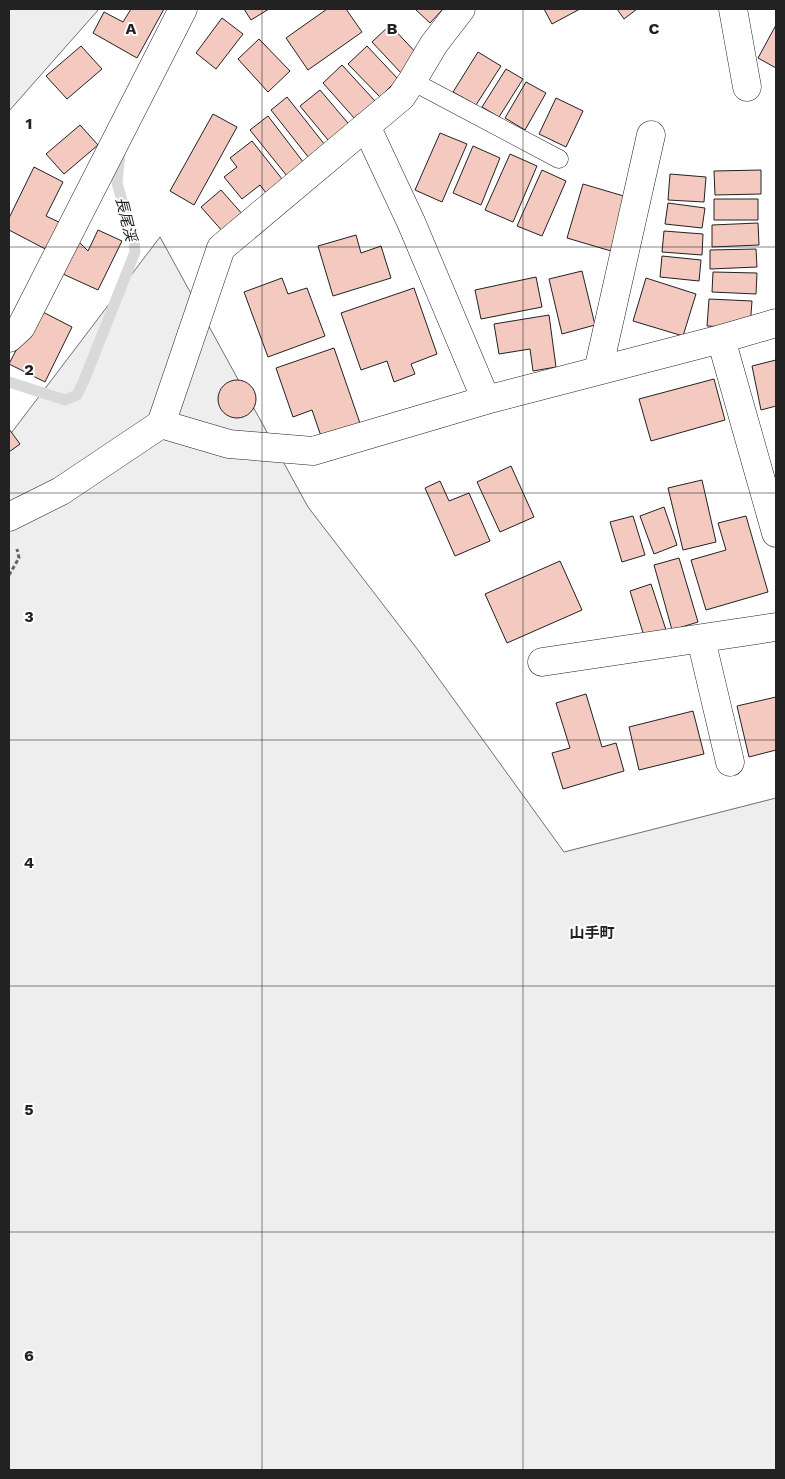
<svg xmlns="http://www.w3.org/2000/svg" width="785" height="1479" font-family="'Work Sans','Noto Sans JP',sans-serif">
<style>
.green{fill:#eee;stroke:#6f6f6f}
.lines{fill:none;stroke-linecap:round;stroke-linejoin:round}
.stream{stroke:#d9d9d9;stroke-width:11}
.building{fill:#f3c9c0;stroke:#222}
.lane-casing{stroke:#222;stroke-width:19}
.street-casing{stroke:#222;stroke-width:29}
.path{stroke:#646464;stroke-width:3;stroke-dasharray:4 2.5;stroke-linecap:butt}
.lane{stroke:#fff;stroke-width:18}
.street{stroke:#fff;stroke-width:28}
.grid{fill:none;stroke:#222;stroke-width:1;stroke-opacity:0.55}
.labels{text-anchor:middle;stroke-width:4;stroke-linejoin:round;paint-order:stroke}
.water-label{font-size:15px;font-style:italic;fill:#222;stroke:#fff}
.neighbourhood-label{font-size:15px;font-weight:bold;fill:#222;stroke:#fff}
.grid-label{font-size:16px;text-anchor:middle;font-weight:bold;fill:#222;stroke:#fff;stroke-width:4;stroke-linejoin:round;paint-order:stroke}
</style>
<rect width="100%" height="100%" fill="#fff"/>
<path class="green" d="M9,9H99L9,111Z
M160,237L308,507L418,650L564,852L776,798V1470H9V436Z"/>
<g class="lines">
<path class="stream" d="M9,382L65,400L77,395L85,378L135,252L134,242L117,183L120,152"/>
</g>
<path class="building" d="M131,9H164L137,58L93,33L104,12L123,22Z
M244,9H269L251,20Z
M327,9H346L362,32L308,70L286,38Z
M415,9H443L430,23Z
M544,9H580L552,24Z
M617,9H637L624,19Z
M222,18L243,34L216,69L196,53Z
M390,25L420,57L402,74L372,42Z
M776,25V68L758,58Z
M259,39L290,71L268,92L238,59Z
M81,46L102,69L67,99L46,76Z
M367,46L398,79L380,97L348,64Z
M478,52L501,66L476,105L453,92Z
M342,65L375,101L355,119L323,83Z
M506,69L523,79L499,117L482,107Z
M526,82L546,93L525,130L505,118Z
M320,90L353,129L333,146L300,106Z
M287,97L325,145L309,158L271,110Z
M556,98L583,111L566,147L539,134Z
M213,114L237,127L194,205L170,191Z
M268,116L307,167L291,181L250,130Z
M80,125L98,145L64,174L46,154Z
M440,133L467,144L442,202L415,190Z
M252,141L286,184L269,197L260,185L242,199L224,177L237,167L230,158Z
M473,146L500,158L481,205L453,193Z
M510,154L537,166L513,222L485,210Z
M34,167L63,182L46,216L65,225L51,252L9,230V218Z
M542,170L566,181L542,236L517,226Z
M761,170V194L715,195L714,171Z
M670,174L706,177L704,202L668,200Z
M583,184L627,197L611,251L567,238Z
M221,190L244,216L224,233L201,207Z
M714,199H758V220H714Z
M668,203L705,208L702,228L665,224Z
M758,223L759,245L712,247V225Z
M98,230L122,241L98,290L63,274L79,242L88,251Z
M664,231L703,234L702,255L662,252Z
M356,235L361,253L381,246L391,278L333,296L318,246Z
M756,249L757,267L710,269V250Z
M662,256L701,260L699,281L660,277Z
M582,271L595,325L562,334L549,279Z
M713,272L757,273L756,294L712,292Z
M536,277L542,307L481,319L475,290Z
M282,278L288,294L307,288L325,336L268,357L244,292Z
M646,278L696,294L683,336L633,321Z
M414,288L437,354L411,364L415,374L394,382L387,361L361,370L341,313Z
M709,299L752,301L750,328L707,326Z
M37,309L72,327L45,382L9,364Z
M549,315L556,367L533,371L530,349L499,354L494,324Z
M334,348L362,429L323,442L312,410L293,417L276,368Z
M776,360V406L761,410L752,366Z
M714,379L725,420L651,441L639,399Z
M218 399a19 19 0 1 1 38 0a19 19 0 1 1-38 0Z
M9,429L20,444L9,452Z
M511,466L534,517L500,532L477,482Z
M702,480L716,542L683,550L668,488Z
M440,481L449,501L469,493L490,541L455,556L425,488Z
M664,507L677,545L654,554L640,516Z
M633,516L645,555L622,562L610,522Z
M746,516L768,592L706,610L691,560L726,550L718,523Z
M679,558L698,622L672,630L654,565Z
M560,561L582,610L507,643L485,594Z
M651,584L666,630L644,636L630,591Z
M586,694L602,747L616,743L624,771L563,789L552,753L570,748L556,703Z
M776,697V750L749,757L737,706Z
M693,711L704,754L639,770L629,727Z"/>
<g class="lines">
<g class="lane-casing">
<path id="lane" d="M412,81L559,159"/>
</g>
<g class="street-casing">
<path id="street" d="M733,9L747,87
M366,126L411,222L486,400
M9,338L21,327L183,9
M721,339L776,533
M598,371L651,135
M161,424L229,444L313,451L486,400L721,339L776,323
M9,517L61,491L161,424L221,248L401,97L412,81L434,44L461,9
M701,639L730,762
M542,662L776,627"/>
</g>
<path class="path" d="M9,575L19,558L17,549"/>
<use href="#lane" class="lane"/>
<use href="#street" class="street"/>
</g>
<path class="grid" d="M262,9V1470M523,9V1470M9,247H776M9,493H776M9,740H776M9,986H776M9,1232H776"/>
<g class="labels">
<g class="water-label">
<text transform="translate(126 219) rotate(76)" y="5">長尾渓</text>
</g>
<g class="neighbourhood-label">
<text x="592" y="938">山手町</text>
</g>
</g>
<g class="grid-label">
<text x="131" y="34">A</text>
<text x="392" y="34">B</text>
<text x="654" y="34">C</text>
<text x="29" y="129">1</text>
<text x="29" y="375">2</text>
<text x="29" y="622">3</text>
<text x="29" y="868">4</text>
<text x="29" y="1115">5</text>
<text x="29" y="1361">6</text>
</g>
<rect width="785" height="1479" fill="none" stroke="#222222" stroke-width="20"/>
</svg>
